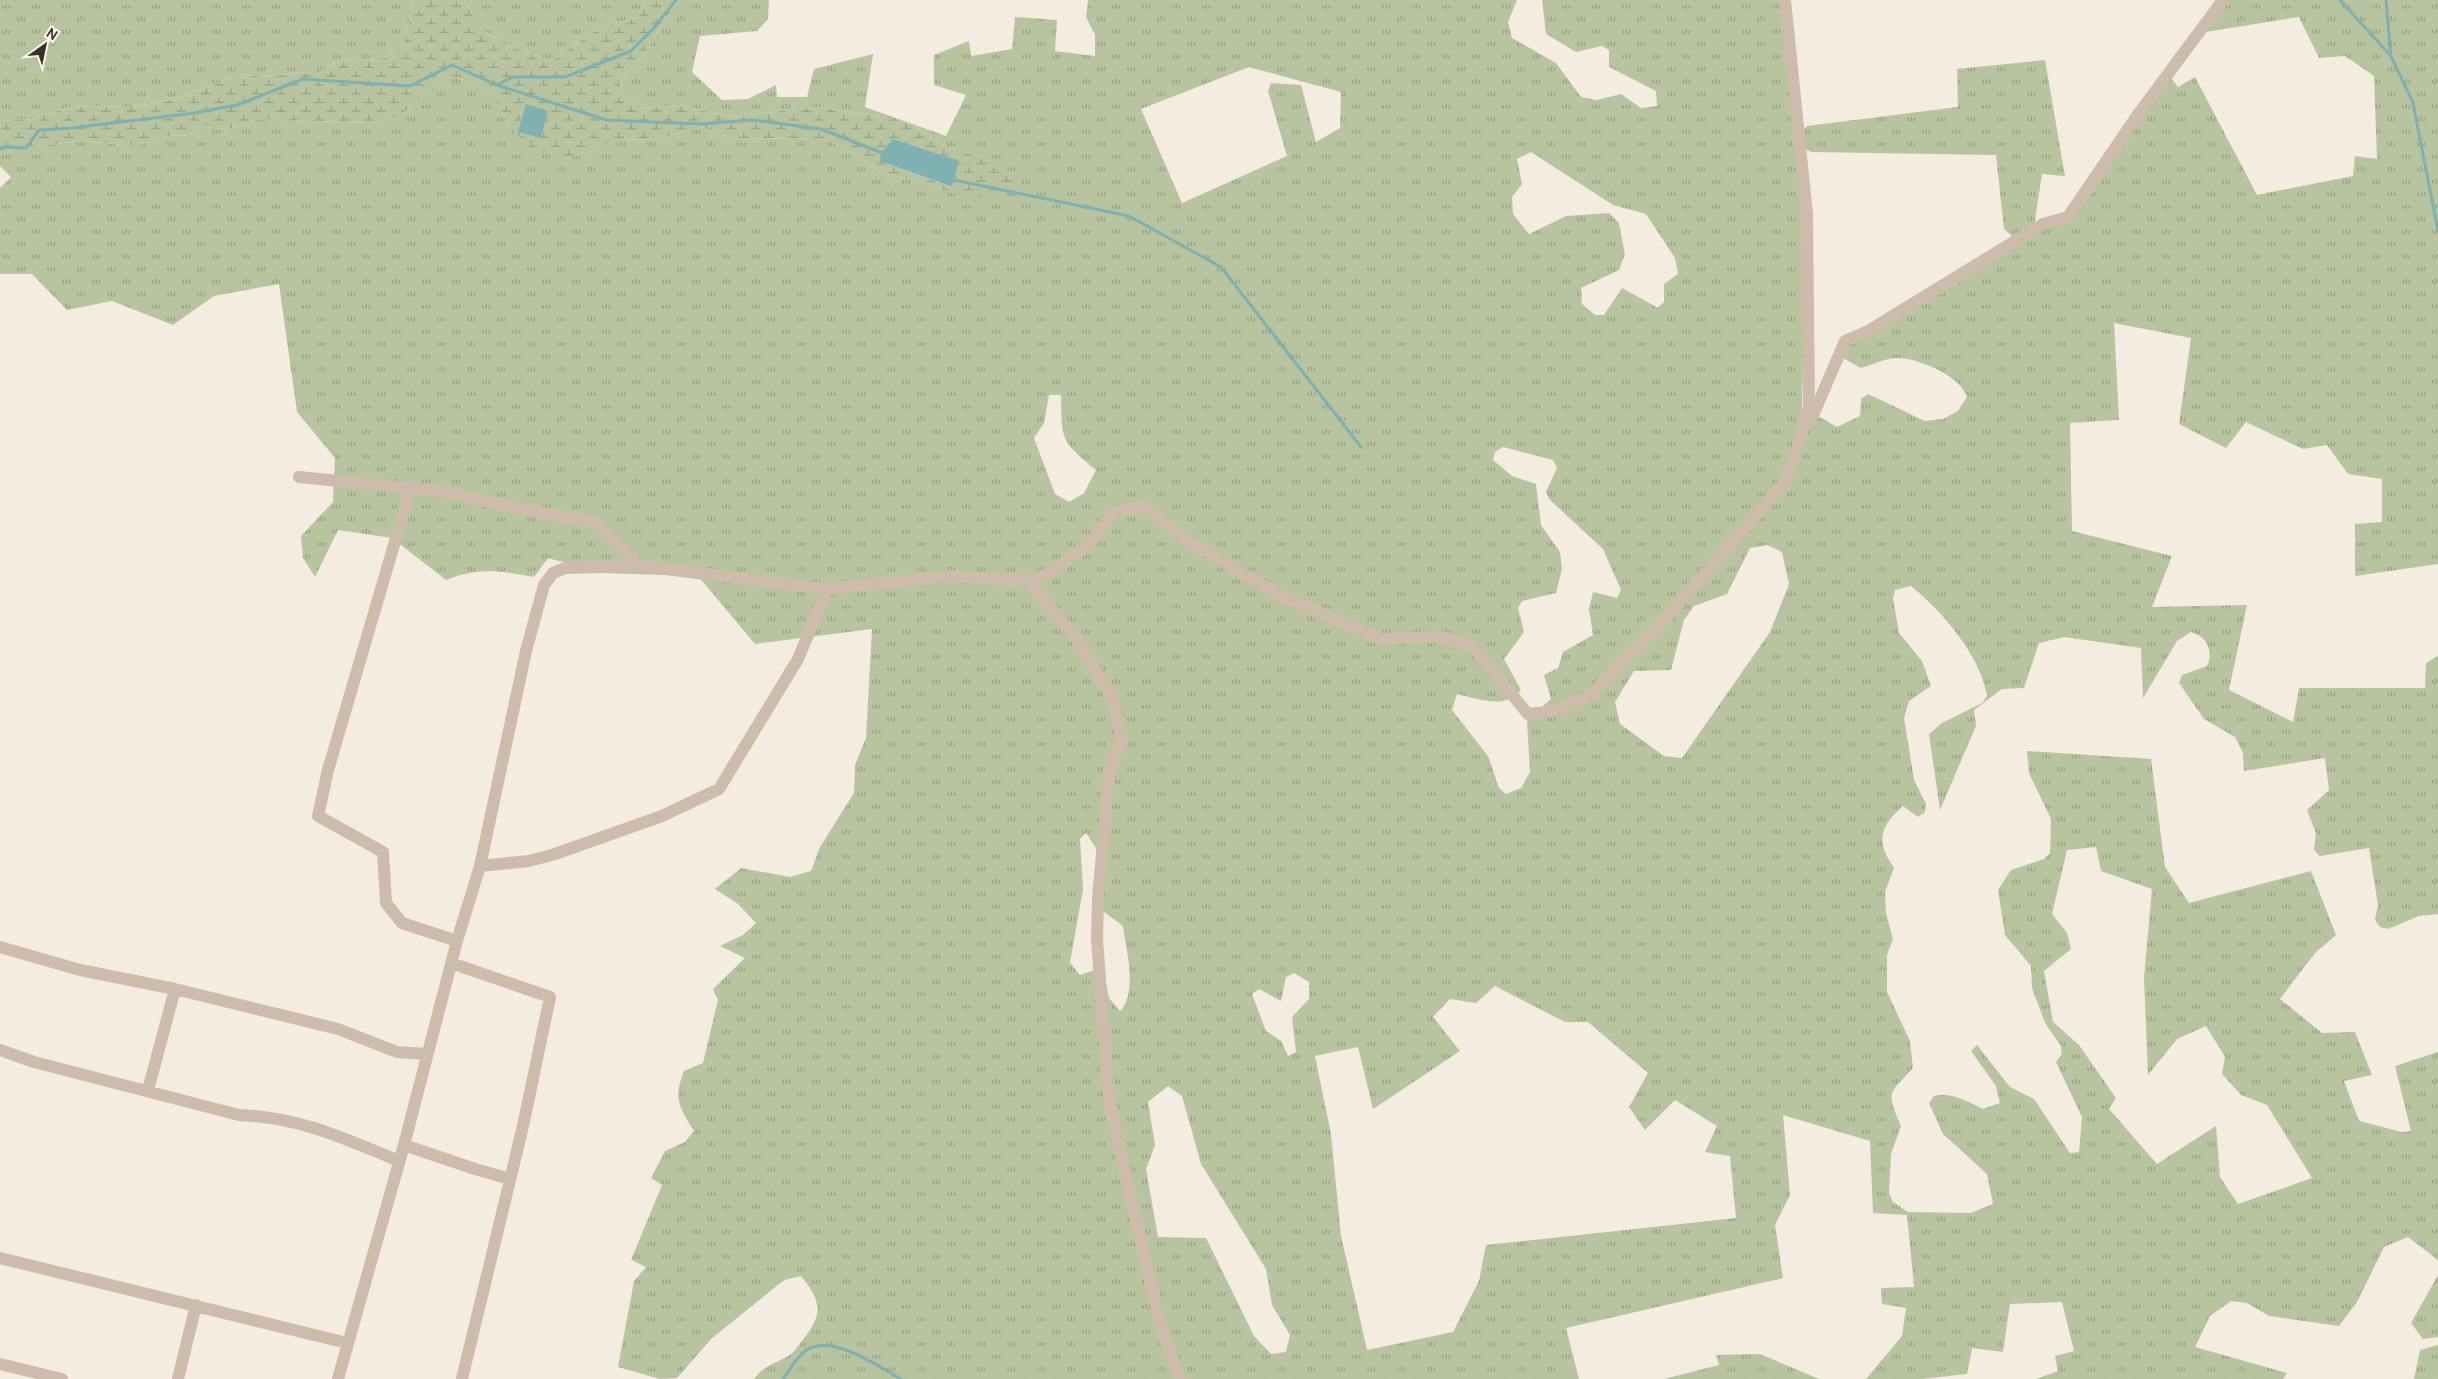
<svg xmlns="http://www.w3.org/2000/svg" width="2438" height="1379" font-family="Cabin,sans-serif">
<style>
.grass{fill:url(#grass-tufts);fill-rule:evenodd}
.wetland{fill:url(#wetland-marsh);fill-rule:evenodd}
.water{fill:#7fb0b2}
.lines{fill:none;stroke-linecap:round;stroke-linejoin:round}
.stream{stroke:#7fb0b2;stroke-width:3}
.minor{stroke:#cdbbac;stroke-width:12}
</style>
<defs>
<pattern id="grass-tufts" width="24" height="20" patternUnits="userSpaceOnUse" patternTransform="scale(1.25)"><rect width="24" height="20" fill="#b8c4a0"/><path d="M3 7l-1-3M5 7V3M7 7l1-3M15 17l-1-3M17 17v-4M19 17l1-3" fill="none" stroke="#97a083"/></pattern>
<pattern id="wetland-marsh" width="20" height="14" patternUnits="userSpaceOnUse" patternTransform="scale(1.25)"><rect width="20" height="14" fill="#b8c4a0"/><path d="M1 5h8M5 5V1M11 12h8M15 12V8" fill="none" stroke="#97a083"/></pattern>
</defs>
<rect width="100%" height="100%" fill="#f4ebe1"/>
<path class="grass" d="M0,0H414L404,45L381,59L337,61L317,75L300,72L266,77L240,74L176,99L133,107L73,106L32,119L0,121Z
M464,0H646L642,11L636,18L602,26L552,61L501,43L480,27Z
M677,0H769L768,19L757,31L700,36L692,72L722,100L748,99L776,85L777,97H807L814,69L873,54L865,107L946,136L966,95L934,85V55L969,41L971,56L1012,49L1015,17L1057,20L1055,51L1095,56V35L1086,17L1088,0H1517L1508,22L1512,38L1556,63L1581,97L1597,100L1621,94L1641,108L1657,106L1656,91L1609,67V50L1602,46L1576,52L1546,34L1542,0H1785L1806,220L1802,407L1837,427L1860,416L1861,399L1868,394L1925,421L1943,419L1958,411L1967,397C1961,376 1917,357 1895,358C1884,359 1872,365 1861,368L1841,357L1847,346L2016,240L2004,229L1996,155L1812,152L1804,149L1802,132L1807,126L1958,107L1957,69L2045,60L2065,176L2042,174L2034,227L2072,213L2169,75L2178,87L2195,77L2257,195L2353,176L2355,156L2377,159L2374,76L2345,56L2319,58L2299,17L2199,33L2219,0H2438V564L2355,576V524L2382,522V479L2348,474L2327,445L2303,449L2246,422L2226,448L2179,424L2191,338L2114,323L2119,420L2070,423L2072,531L2172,556L2152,607L2247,605L2229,690L2293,722L2299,688H2425L2426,663L2438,656V914L2419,916L2388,929L2380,927L2375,920L2378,905L2369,848L2320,856L2314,850L2316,833L2307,810L2329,790L2325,758L2244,771L2243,753L2235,737L2204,719L2179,683L2182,675L2207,666C2214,652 2207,636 2191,632L2177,641L2143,698L2141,648L2064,637L2039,643L2024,688L2002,689L1974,710L1976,726L1940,810L1929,734L1942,723L1982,703L1987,696C1981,656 1942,611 1911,586L1895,590L1893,598L1899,633L1922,661L1931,686L1909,701L1904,718L1914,780L1926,804L1925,812L1918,817L1903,806C1879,827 1876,842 1894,868L1885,892L1886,913L1893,939L1887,955V992L1910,1041L1913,1068C1888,1095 1886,1091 1901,1126L1891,1154L1889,1193L1893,1202L1908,1212L1971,1213L1993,1204L1987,1174L1943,1134L1929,1103L1934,1096C1952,1092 1967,1101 1983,1109L2000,1103L1996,1086L1971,1051L1977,1045L2010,1087L2034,1099L2070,1153L2079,1152L2082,1117L2056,1062L2062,1054L2061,1046L2045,1023L2032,988L2031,966L2005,935L1998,890L2011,870L2044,859L2050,853L2051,819L2029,773L2027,751L2151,759L2165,867L2189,903L2311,871L2336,935L2315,953L2280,999L2322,1033L2355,1032L2372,1075L2344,1081L2359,1121L2402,1132L2411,1131L2395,1066L2438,1052V1260L2408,1237L2384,1247L2357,1302L2339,1326L2269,1316L2247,1303L2231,1301L2210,1316L2195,1347L2287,1373L2283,1379H2036L2058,1371L2055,1356L2074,1351L2062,1302L2010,1304L2003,1352L1972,1348L1967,1374L1922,1379H1866L1902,1336L1906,1308L1882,1304L1881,1288L1914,1287L1907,1215L1873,1213L1870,1141L1783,1115L1790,1195L1775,1225L1783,1278L1566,1328L1579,1379H754C766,1363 778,1364 792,1353C797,1349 801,1342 805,1337C824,1313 820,1299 801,1276L784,1280L711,1339L677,1378L660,1379L618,1367L634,1281L646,1267L631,1260L662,1185L651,1178L665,1151L685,1142L694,1131C679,1107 673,1099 684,1071L703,1063L718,1000L713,989L745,958L720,946L743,935L756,923L738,904L715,889L741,868L790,877L811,871L820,847L854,793L855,765L866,738L872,629L755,644L698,576L602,573L548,558L534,577C501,571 479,567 446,580L392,538L338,530L315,577L303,558L301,536L333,502L335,458L297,412L279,284L214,296L173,325L112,301L67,310L32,274H0V188L11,177L0,166V156L16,148L84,141L135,146L167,136L190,135L204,126C224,131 236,129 254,119L371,123L399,117L432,88L446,78L455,77L471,82L492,96L510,127L569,157L594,151L617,139L652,140L703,127L734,139L819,138L844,147L886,175L927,182L950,193L1003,167L943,145L909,123L895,119L815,107L731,117L680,105L643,108L628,99L619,83L647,50ZM1249,67L1341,92L1340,128L1316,142L1301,85L1271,83L1268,91L1287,156L1182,203L1141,109ZM1531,152L1613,205L1646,214L1675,258L1678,274L1664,284V302L1658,308L1622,288L1604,315H1595L1582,304L1581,288L1619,270L1625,254L1619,223L1609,213L1566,216L1529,234L1513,214L1512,197L1522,184L1517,159ZM1049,395H1061C1062,441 1060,440 1096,470L1084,493L1069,502L1055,494L1034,438L1044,423ZM1503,447L1553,460L1557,468L1546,492L1550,500L1603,549L1621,590L1617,598L1593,592L1589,609L1593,635L1563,652L1558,668L1544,675L1551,699L1527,720L1530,772L1521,788L1506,794L1499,788L1488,756L1452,710L1457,694C1479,699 1505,710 1521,690L1504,659L1524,632L1518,608L1522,601L1556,593L1562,569L1560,552L1541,525L1536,484L1512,476L1493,460L1495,452ZM1767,545L1782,552L1789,584L1770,632L1682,758L1664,756L1620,724L1615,702L1634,671L1671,670L1684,620L1694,606L1727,594L1750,548ZM1086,833L1100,854L1096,906L1123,926C1126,949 1138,993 1120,1011L1109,998L1104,973L1097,969L1080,975L1070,963L1083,889L1080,839ZM2096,847L2101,871L2152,889L2144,978L2148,1075L2177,1039L2206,1026L2225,1057L2222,1074L2241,1095L2267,1105L2312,1178L2238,1204L2220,1177L2216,1126L2157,1164L2109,1109L2116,1098L2079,1045L2053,1022L2044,971L2071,949L2067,933L2052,914L2067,850ZM1294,973L1309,982V999L1292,1017L1296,1052L1288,1056L1281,1041L1266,1031L1252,994L1259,989L1281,1001L1286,977ZM1495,986L1565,1022H1588L1648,1073L1629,1107L1645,1130L1675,1100L1717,1126L1705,1152L1730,1156L1736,1218L1486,1245L1479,1281L1453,1332L1367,1350L1341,1236L1331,1134L1315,1056L1358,1047L1373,1109L1460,1051L1433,1017L1450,999L1476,1003ZM1168,1086L1182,1096L1201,1164L1266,1269L1272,1305L1290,1335L1286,1352L1271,1354L1254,1336L1206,1238L1158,1237L1146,1169L1155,1145L1148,1102Z
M2438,1275V1337L2423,1339L2411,1323Z
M2438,1345V1379H2414L2420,1350Z
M1760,1354L1819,1379H1664L1719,1365L1716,1355Z"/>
<path class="wetland" d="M414,0H464L480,27L501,43L552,61L602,26L636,18L642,11L646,0H677L647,50L619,83L628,99L643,108L680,105L731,117L815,107L895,119L909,123L943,145L1003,166L1016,178L1017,188L992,197L950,193L927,182L886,175L844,147L819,138L734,139L703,127L652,140L617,139L594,151L569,157L552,156L528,146L510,127L492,96L471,82L455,77L446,78L432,88L399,117L371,123L254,119C236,129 224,131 204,126L190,135L167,136L135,146L84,141L16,148L0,156V121L32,119L73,106L133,107L176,99L240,74L266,77L300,72L317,75L337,61L381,59L404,45ZM880,161L953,180L952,187H951Z"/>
<path class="water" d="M526,104L548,111L541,138L518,132Z
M893,139L959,161L952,187L880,161L881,153Z"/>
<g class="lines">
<path class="stream" d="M2340,0L2391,56L2413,103L2438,231
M2386,0L2391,56
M497,85L513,77H565L631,51L653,29L676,0
M0,149L6,147L26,148L39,130L72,128L194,113L237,105L303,79L410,86L452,65L497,85L606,120L702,124L752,120L821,129L885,154
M949,179L1129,216L1221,267L1361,447
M783,1379C789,1371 796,1358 805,1351C829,1332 878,1366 901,1379"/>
<path class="minor" d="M1811,420L1845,341L1868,331L2043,224L2068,217L2139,113L2223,0
M299,477L440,491L520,509L595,522L641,566
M410,490L328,770L318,816L383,852L386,903L402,923L457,941
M1028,581L1076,638L1112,698L1122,741L1109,772L1098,899L1097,939L1109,1100L1160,1324L1180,1379
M480,866L529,861L555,854L662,816L719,789L798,659L827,589
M0,947L80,970L175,989L338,1029L397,1052L426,1054
M451,963L550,997L523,1126L462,1379
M0,1050L34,1062L239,1115C299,1117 344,1138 399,1161
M148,1090L175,989
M404,1145L475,1169L510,1179
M0,1258L347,1343
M0,1364L62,1379
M178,1379L196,1305
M338,1379L404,1145L457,941L480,866L526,651L544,585L553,573L565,568L641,566L827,589L950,576L1028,581L1048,574L1087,546L1113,512L1144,506L1190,543L1284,597L1380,639L1441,637L1472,646L1528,714L1555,711L1594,693L1612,672L1659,626L1783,484L1796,454L1809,406L1807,214L1785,0"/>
</g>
<g transform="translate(45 45) rotate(33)" stroke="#fbf5ee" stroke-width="4" paint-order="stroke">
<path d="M0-4L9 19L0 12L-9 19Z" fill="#3b302b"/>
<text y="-8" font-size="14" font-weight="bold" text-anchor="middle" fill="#3b302b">N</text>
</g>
</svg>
